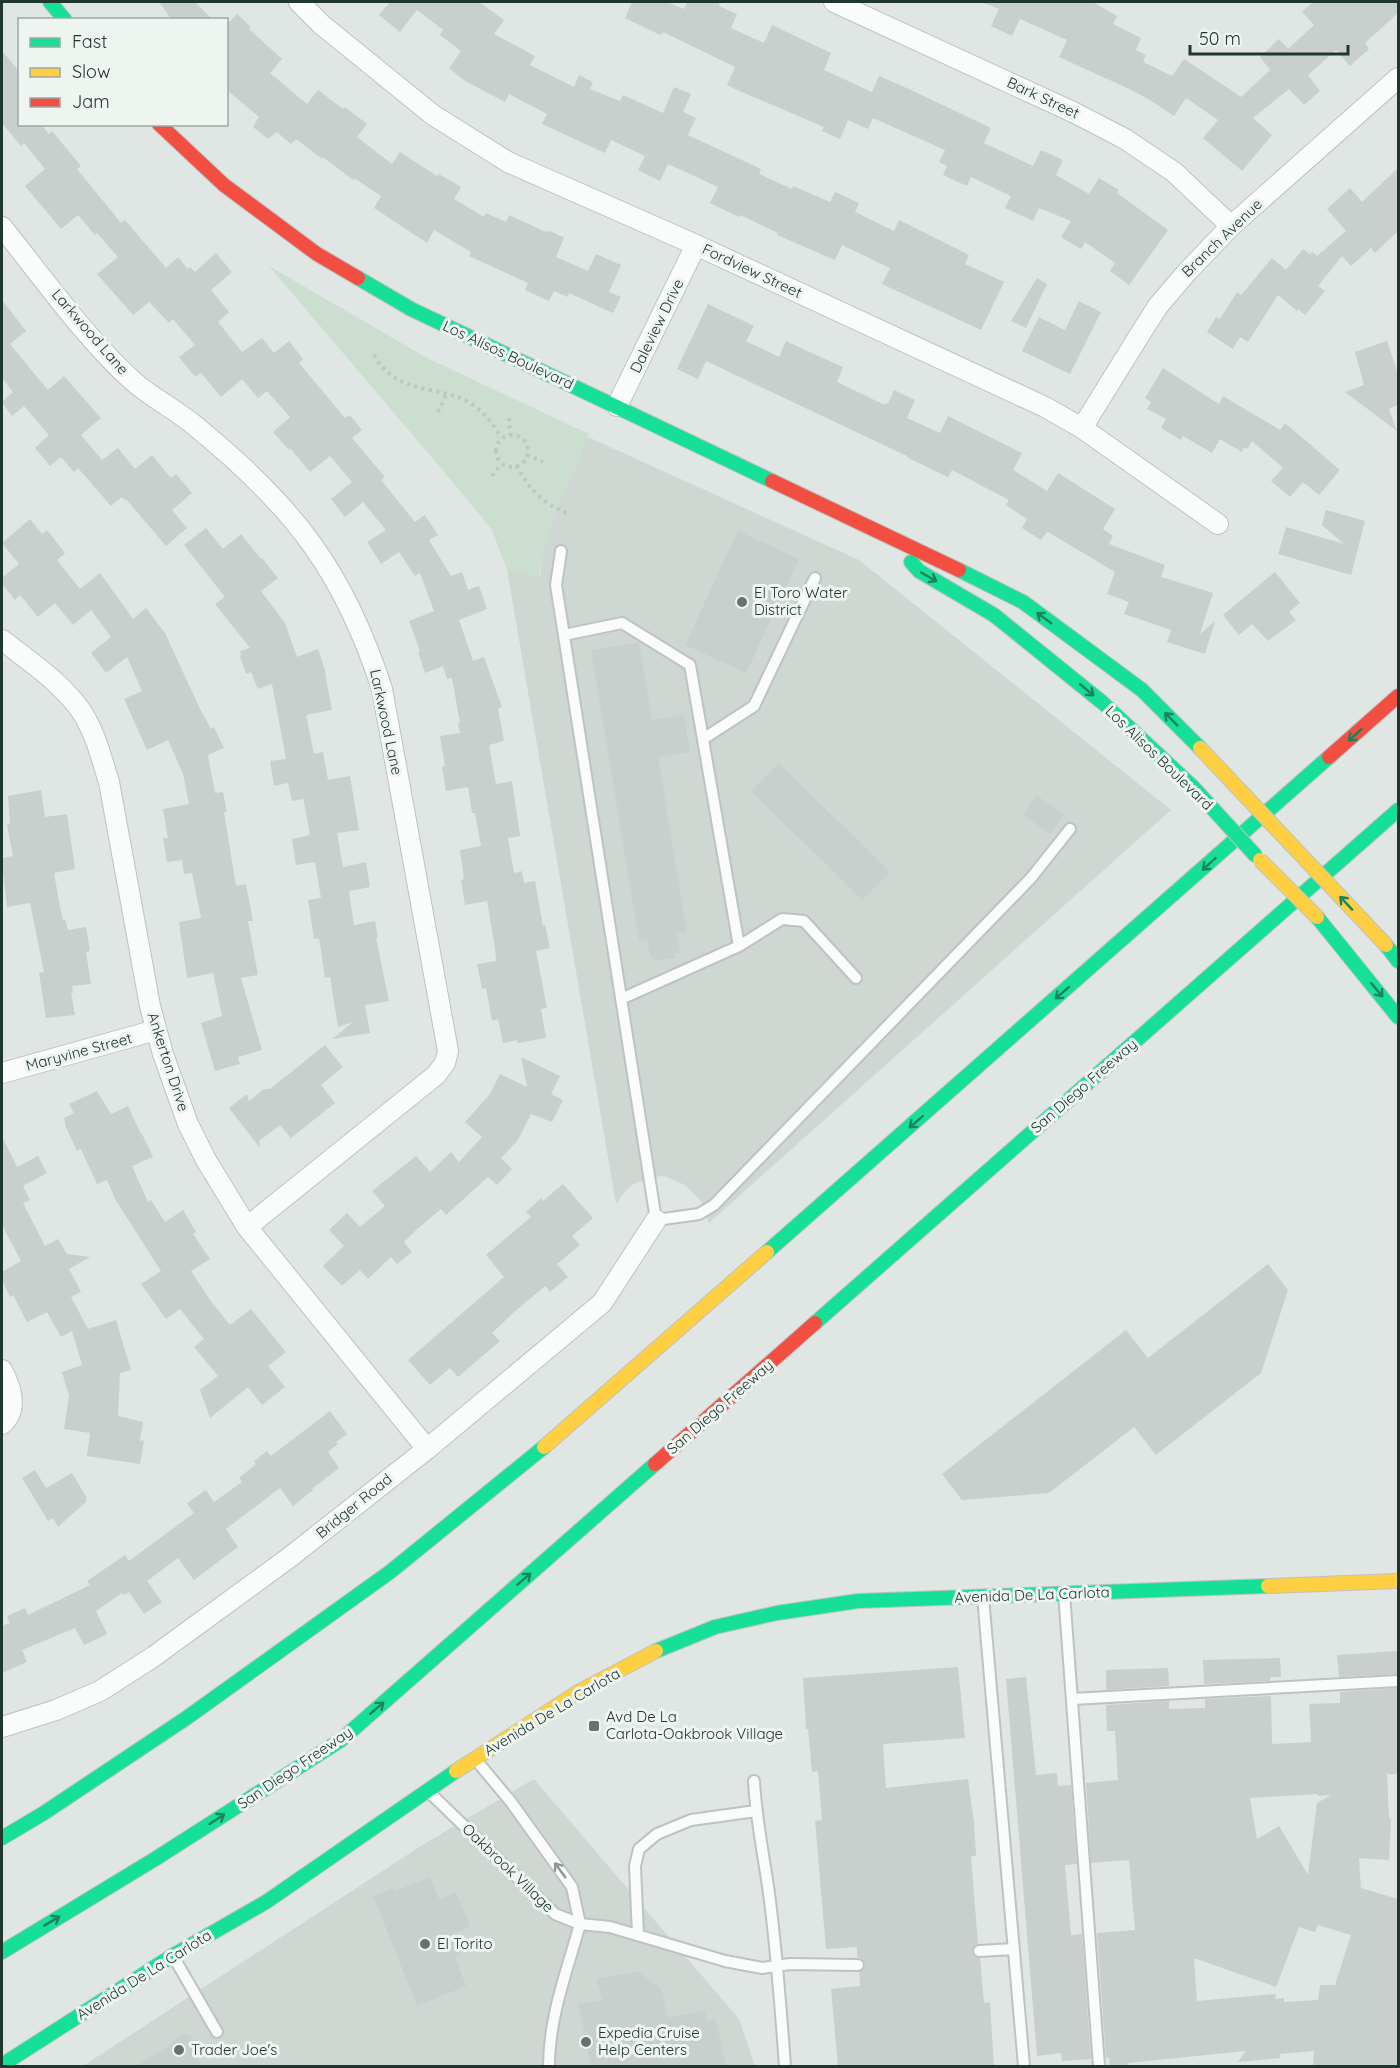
<svg xmlns="http://www.w3.org/2000/svg" width="1400" height="2068" font-family="Quicksand,sans-serif">
<style>
.built{fill:#cfd7d3}
.green{fill:#cbdecf}
.building{fill:#c9cfcc;fill-rule:evenodd}
.lines{fill:none;stroke-linecap:round;stroke-linejoin:round}
.lane-casing{stroke:#bdc3c0;stroke-width:14}
.street-casing{stroke:#bdc3c0;stroke-width:22}
.fast-casing{stroke:#bdc3c0;stroke-width:16}
.slow-casing{stroke:#bdc3c0;stroke-width:16}
.jam-casing{stroke:#bdc3c0;stroke-width:16}
.path{stroke:#bfc7c3;stroke-width:4;stroke-dasharray:3 4.5;stroke-linecap:butt}
.lane{stroke:#fafbfb;stroke-width:10}
.street{stroke:#fafbfb;stroke-width:20}
.fast{stroke:#16e098;stroke-width:14}
.slow{stroke:#ffcf43;stroke-width:14}
.jam{stroke:#f24e42;stroke-width:14}
.fast-bridge-casing{stroke:#bdc3c0;stroke-width:16;stroke-linecap:butt}
.slow-bridge-casing{stroke:#bdc3c0;stroke-width:16;stroke-linecap:butt}
.fast-bridge{stroke:#16e098;stroke-width:14}
.slow-bridge{stroke:#ffcf43;stroke-width:14}
.oneway{stroke:#1c825e}
.oneway2{stroke:#8e9894}
.poi-dot{fill:#64746d;stroke:#eef5f1;stroke-width:2}
.labels{text-anchor:middle;stroke-width:6;stroke-linejoin:round;paint-order:stroke}
.street-label{font-size:15px;fill:#21362e;stroke:#eef5f1}
.poi-label{font-size:15px;fill:#21362e;stroke:#eef5f1;text-anchor:start}
</style>
<rect width="100%" height="100%" fill="#e0e6e3"/>
<path class="built" d="M588,437L859,560L1171,810L709,1223L701,1201L685,1185L664,1176L654,1177L635,1183L627,1189L616,1204L507,570L540,577L543,548L552,517Z
M534,1779L739,2019L755,2066H83L424,1844Z"/>
<path class="green" d="M269,266L427,358L589,434C568,483 546,524 539,577L507,570L492,530L451,480Z"/>
<path class="building" d="M159,2H195L213,20H172Z
M390,2H479L504,20L494,34L535,56L530,65L574,87L579,75L593,82L590,89L620,101L623,95L663,113L674,87L691,94L683,112L696,118L688,135L761,169L759,174L792,189L793,186L830,202L835,192L859,203L855,212L894,231L899,220L969,255L965,264L1004,282L981,330L882,284L890,268L842,245L835,260L777,235L778,233L740,215L739,217L710,203L718,187L668,164L660,181L638,170L645,156L611,140L605,153L542,124L547,114L509,94L505,102L465,81L449,68L461,51L440,35L443,30L417,10L400,32L379,15Z
M632,2H667L684,9L687,2H720L719,6L737,14L731,28L764,43L772,25L831,53L824,70L872,92L879,76L909,89L991,128L984,143L1033,166L1041,150L1063,160L1056,175L1089,194L1099,178L1119,190L1117,193L1168,230L1129,285L1110,271L1115,263L1085,242L1081,249L1061,237L1071,221L1039,208L1033,221L1005,208L1011,196L971,177L967,186L943,175L947,166L939,162L945,150L873,118L868,129L848,120L840,139L822,131L824,127L735,89L727,85L735,67L663,32L662,35L658,34L625,18Z
M982,2H1093L1117,16L1113,24L1141,38L1136,50L1146,55L1143,62L1172,76L1184,59L1241,97L1270,70L1260,57L1279,39L1288,49L1314,25L1302,12L1313,2H1398V13L1365,43L1369,49L1350,66L1336,50L1308,75L1320,91L1304,105L1289,89L1253,118L1272,135L1242,171L1203,138L1218,120L1186,98L1174,116L1150,100L1127,88L1059,57L1067,40L1020,19L1012,36L991,26L999,9Z
M237,14L251,27L249,29L282,59L270,73L307,104L318,90L343,109L345,107L367,124L357,137L392,164L400,152L437,176L439,174L461,187L454,199L484,217L486,213L506,222L509,215L546,232L550,231L563,237L564,238L556,257L588,271L596,254L621,265L609,292L621,297L613,313L569,293L568,297L554,291L549,301L525,290L528,283L469,256L471,252L434,230L427,243L374,208L381,196L354,178L353,180L323,157L322,159L296,139L291,144L277,132L268,139L253,127L259,117L226,89V25Z
M2,51L20,72V124H46L43,127L49,134L52,131L81,166L77,169L121,223L125,220L166,268L178,257L188,269L190,267L195,272L216,253L232,272L211,290L229,312L218,322L242,352L262,338L274,353L289,341L303,359L299,363L345,418L350,415L362,430L352,438L385,477L381,480L415,522L425,515L438,535L429,540L451,576L462,572L468,590L479,586L487,609L459,620L473,661L484,657L502,707L498,708L504,741L489,745L496,784L512,781L520,836L508,838L514,873L522,871L524,883L535,881L543,926L545,925L550,948L536,951L547,1008L541,1009L546,1038L518,1043L517,1040L503,1043L498,1019L492,1021L486,988L482,989L477,964L496,961L495,948L487,901L465,905L461,880L464,879L460,850L481,846L475,813H472L468,787L446,791L442,767L445,766L440,736L460,733L458,723H460L452,678L447,679L443,666L425,673L418,652L420,651L409,621L434,611L420,573L415,576L399,552L381,564L367,542L386,530L363,502L345,517L331,499L352,482L330,456L310,472L290,448L289,450L273,432L290,417L267,391L258,398L242,379L221,397L201,373L195,377L179,357L195,345L173,319L169,323L149,302L133,315L97,274L118,257L97,233L95,235L78,215L61,229L25,186L45,169L24,143L21,146L2,123Z
M1398,168V231L1375,253L1371,248L1351,266L1342,256L1318,286L1325,291L1305,315L1298,309L1297,311L1278,295L1248,342L1240,337L1233,349L1207,332L1216,317L1220,319L1237,292L1241,295L1272,258L1286,270L1303,249L1310,254L1312,252L1317,256L1346,231L1327,209L1350,188L1362,202Z
M1037,278L1047,284L1026,328L1011,321Z
M2,300L26,331L10,344L32,371L48,390L64,376L101,418L81,435L102,460L118,448L135,469L152,455L171,478L176,474L192,493L172,510L187,528L166,546L126,499L125,500L122,497L111,506L78,468L74,472L61,457L50,466L35,448L49,435L24,406L12,416L2,402L13,392L2,378Z
M1079,301L1101,312L1070,374L1022,351L1039,317L1065,330Z
M708,304L754,326L746,341L779,357L786,341L814,354L843,367L837,382L885,405L886,403L888,404L894,390L915,400L907,418L940,433L948,416L1022,453L1013,470L1047,491L1058,473L1115,509L1103,529L1113,536L1109,544L1165,565L1161,577L1213,593L1200,634L1215,621L1205,654L1167,642L1171,630L1124,614L1129,602L1107,594L1115,572L1048,532H1047L1041,540L1022,528L1027,519L1006,505L1009,500L952,470L948,477L908,458L907,456L706,361L698,379L677,369Z
M1387,341L1398,374V405L1389,409L1397,431L1345,392L1364,385L1355,352Z
M1163,368L1219,404L1223,396L1280,430L1285,423L1340,470L1319,495L1303,482L1290,497L1271,481L1283,468L1252,441L1247,449L1244,447L1242,452L1220,439L1212,453L1183,436L1181,440L1161,428L1166,419L1147,409L1151,402L1145,398Z
M1326,510L1365,521L1351,575L1278,554L1286,527L1344,544L1322,525Z
M30,519L42,534L47,530L65,553L57,560L80,589L100,573L133,619L146,608L165,633L199,707L211,729L214,727L224,748L208,755L215,793L223,792L227,812H224L236,886L246,884L253,921H248L258,975L241,978L262,1050L238,1057L240,1064L215,1071L201,1023L222,1016L213,973L187,978L179,922L201,918L192,873L184,874L182,860L167,862L163,838H168L163,809L189,804L183,774L168,740L147,750L124,699L142,691L127,657L106,673L91,653L111,637L91,610L73,625L55,603L38,617L20,595L15,600L2,584V578L19,564L2,543Z
M206,528L223,549L241,534L261,559L262,558L278,578L261,591L285,623L297,657L318,649L326,673H325L332,710L306,715L314,754L323,752L328,780L350,776L359,830L337,833L343,867L366,862L370,887L349,891L354,925L375,921L378,938H376L389,1001L365,1005L370,1033L332,1039L353,1022L338,1027L330,977L325,978L319,938L314,939L308,900L321,898L315,862L296,865L292,839L310,835L304,802L303,799L292,801L288,783L274,786L270,761L286,759L272,684L258,689L251,672L246,674L240,656L241,655L240,651L250,648L215,604L225,597L184,545Z
M738,531L799,559L746,673L685,645Z
M1275,572L1300,603L1289,612L1296,620L1268,641L1252,624L1239,635L1223,615Z
M639,642L652,720L684,714L690,752L658,757L687,932L676,934L680,953H675V958L655,961V957L651,958L647,939L639,940L591,650Z
M779,763L890,872L862,900L751,791Z
M41,790L45,817L67,814L75,869L54,873L60,907L63,920L65,919L68,930L86,927L90,951L86,952L91,984L72,986L73,993H71L75,1015L46,1018L39,973L44,972L30,903L7,907L2,864V858L13,856L7,825L10,824L8,796Z
M1036,795L1064,814L1051,834L1023,815Z
M325,1045L343,1067L321,1085L335,1103L291,1138L280,1125L259,1141L260,1148L229,1108L247,1094L249,1101L264,1089H270Z
M521,1057L560,1076L551,1094L563,1100L552,1122L531,1114L518,1140L501,1158L512,1169L497,1185L488,1177L446,1215L441,1209L415,1231L404,1242L412,1252L397,1264L391,1257L368,1279L360,1270L342,1286L323,1266L344,1246L329,1230L347,1213L360,1227L385,1206L372,1191L416,1156L430,1172L451,1152L459,1162L482,1137L465,1122L490,1094L500,1074L527,1087Z
M97,1091L111,1114L128,1106L141,1134H142L153,1157L132,1166L148,1202L151,1200L165,1222L183,1210L196,1232L193,1234L210,1259L191,1271L210,1300L230,1325L251,1309L286,1352L268,1366L285,1387L262,1405L248,1387L210,1418L200,1390L218,1376L194,1347L204,1339L180,1309L166,1319L141,1284L161,1271L115,1199L107,1180L97,1184L81,1149L77,1151L66,1127L64,1118L74,1113L69,1104Z
M2,1136L17,1167L38,1156L47,1173L23,1186L30,1200L23,1203L45,1246L58,1239L67,1254L90,1257L69,1269L81,1292L71,1297L88,1329L116,1320L131,1370L120,1373L118,1416L143,1422L140,1440L144,1441L140,1464L87,1456L90,1433L64,1429L69,1396L62,1372L82,1365L72,1331L61,1337L47,1312L27,1322L13,1295L10,1297L2,1280V1272L21,1261L2,1225Z
M563,1184L593,1218L572,1236L580,1245L557,1264L568,1277L550,1292L545,1286L512,1314L492,1333L500,1341L458,1377L450,1368L430,1385L408,1360L504,1277L486,1255L531,1217L526,1212L541,1198L543,1201Z
M1268,1264L1288,1290L1261,1373L1156,1455L1134,1427L1049,1493L962,1500L942,1474L1126,1330L1148,1358Z
M330,1411L347,1434L336,1442L338,1444L328,1452L339,1468L312,1489L313,1490L293,1506L280,1488L226,1529L238,1547L194,1580L178,1558L147,1581L162,1602L144,1614L129,1592L124,1595L122,1593L96,1611L107,1634L84,1645L75,1628L22,1650L27,1662L2,1673V1626L10,1623L7,1616L25,1608L28,1615L90,1585L87,1581L125,1555L129,1561L194,1513L187,1503L206,1490L214,1502L242,1482L239,1478L256,1464L254,1461L267,1451L271,1456Z
M35,1470L46,1488L72,1473L87,1498L85,1499L87,1501L58,1527L53,1518L48,1521L22,1478Z
M1398,1651V1674L1339,1677L1337,1655Z
M1280,1658L1281,1677H1270V1681L1204,1684L1203,1660Z
M958,1667L965,1738L883,1744L886,1788L968,1779L974,1823L976,1856H971L978,1944L973,1947L972,1952L975,1957L980,1958L984,2003L990,2002L994,2067H838L831,1989L860,1986L859,1972L864,1969L865,1965L862,1959L857,1957V1947L826,1949L815,1821L822,1820L818,1771L812,1772L808,1729H806L803,1678Z
M1168,1668L1169,1686L1106,1690V1670Z
M1026,1677L1036,1775L1057,1773L1058,1786L1071,1785L1077,1864L1065,1865L1071,1935L1082,1934L1091,2059L1062,2061L1061,2053L1037,2056L1006,1679Z
M1398,1688V1774H1387L1389,1817L1391,1819L1389,1860L1359,1858L1361,1888L1398,1899V2067H1313L1314,2051L1280,2054V2058L1238,2062L1246,2051L1128,2063V2067H1110L1109,2058H1106L1097,1933L1135,1930L1129,1860L1091,1863L1086,1783L1118,1780L1115,1731H1107L1106,1705L1169,1701V1709L1205,1708V1699L1271,1696L1272,1744L1311,1742L1309,1704L1340,1703V1692ZM1318,1794V1796L1331,1795L1317,1803L1308,1875L1279,1826L1257,1839L1250,1798ZM1318,1925L1351,1935L1335,1985H1320L1318,2000L1284,2002V1998L1275,1999L1276,1994L1197,2001L1194,1958L1276,1987L1299,1927L1315,1932Z
M430,1877L439,1899L456,1892L470,1927L452,1934L461,1955L455,1957L466,1986L417,2006L373,1896L394,1888L395,1891Z
M638,1971L661,1989L668,2018L705,2010L707,2021L716,2019L726,2067H591L578,2004L602,2000L597,1979Z
M184,2034L191,2036L195,2041L197,2047L196,2056L202,2067H134L170,2045L178,2036Z"/>
<g class="lines">
<g class="lane-casing">
<path id="lane" d="M561,551L556,585L656,1220L699,1214L714,1205L1031,878L1070,829
M564,635L622,623L690,665L739,946L621,999
M703,739L754,706L815,578
M739,946L782,919L804,921L856,978
M1064,1593L1099,2066
M983,1597L1024,2066
M1072,1699L1398,1681
M476,1760L511,1802L572,1887L580,1924
M754,1781C756,1822 765,1861 770,1901C777,1956 781,2011 785,2066
M428,1791L555,1914L580,1924
M638,1935L635,1866L639,1849L657,1834L691,1820L756,1811
M979,1951L1014,1949
M173,1956L217,2032
M549,2066C549,2017 567,1971 580,1924L610,1927L725,1961L762,1968L790,1964L858,1965"/>
</g>
<g class="street-casing">
<path id="street" d="M299,2L322,25L433,115L508,162L696,245L1045,407L1082,428L1218,524
M834,2L1075,113L1125,139L1174,172L1231,226
M2,227C44,279 84,337 134,382C155,400 180,412 200,430C294,507 344,572 382,689L448,1051L445,1063L436,1075L247,1227
M617,406L696,245
M1082,428L1142,331L1158,306L1187,272L1231,226L1398,78
M2,640C29,661 58,680 79,708C95,730 101,757 109,782L150,1006L163,1054L188,1124L206,1160L247,1227L427,1449
M2,1073L156,1030
M2,1370C11,1387 19,1409 2,1424
M2,1727L56,1710L100,1691L153,1657L290,1557L427,1449L602,1303L656,1220"/>
</g>
<g class="fast-casing">
<path id="fast" d="M50,2L65,20
M358,278L411,309L772,481
M911,562L919,571L994,615L1103,703L1192,786
M959,570L1023,602L1142,690L1200,748
M1317,917L1398,1017
M1386,945L1398,961
M767,1252L1329,757
M815,1323L1398,810
M656,1651L715,1627L777,1613L858,1601L1268,1586
M2,1838L44,1813L185,1719L390,1572L544,1447
M2,1952L155,1859L341,1740L655,1464
M2,2065L172,1956L266,1902L456,1771"/>
</g>
<g class="slow-casing">
<path id="slow" d="M544,1447L767,1252
M1268,1586L1398,1581
M456,1771L580,1691L656,1651"/>
</g>
<g class="jam-casing">
<path id="jam" d="M159,124L224,185L317,254L358,278
M772,481L959,570
M1329,757L1398,696
M655,1464L815,1323"/>
</g>
<path class="path" d="M374,355C394,390 424,386 458,397C477,404 492,421 501,438
M438,412L446,395
M509,418L510,435
M496 451a16 16 0 1 1 32 0a16 16 0 1 1-32 0Z
M527,455L543,462
M516,466C533,493 539,500 568,514
M492,476L501,464"/>
<use href="#lane" class="lane"/>
<use href="#street" class="street"/>
<use href="#fast" class="fast"/>
<use href="#slow" class="slow"/>
<use href="#jam" class="jam"/>
<g class="fast-bridge-casing">
<path id="fast-bridge" d="M1192,786L1256,856"/>
</g>
<g class="slow-bridge-casing">
<path id="slow-bridge" d="M1200,748L1386,945
M1260,860L1317,917"/>
</g>
<use href="#fast-bridge" class="fast-bridge"/>
<use href="#slow-bridge" class="slow-bridge"/>
</g>
<defs><path id="oneway-shaft" d="M-6 0H5M1.5-3L5.5 0L1.5 3" fill="none" stroke-width="1.6" stroke-linecap="round" stroke-linejoin="round" transform="scale(1.5)"/></defs>
<g class="oneway">
<use href="#oneway-shaft" transform="translate(929 577) rotate(30)"/>
<use href="#oneway-shaft" transform="translate(1044 618) rotate(-144)"/>
<use href="#oneway-shaft" transform="translate(1087 690) rotate(40)"/>
<use href="#oneway-shaft" transform="translate(1171 719) rotate(-135)"/>
<use href="#oneway-shaft" transform="translate(1355 735) rotate(138)"/>
<use href="#oneway-shaft" transform="translate(1209 864) rotate(138)"/>
<use href="#oneway-shaft" transform="translate(1346 903) rotate(-133)"/>
<use href="#oneway-shaft" transform="translate(1377 990) rotate(50)"/>
<use href="#oneway-shaft" transform="translate(1062 993) rotate(139)"/>
<use href="#oneway-shaft" transform="translate(916 1122) rotate(139)"/>
<use href="#oneway-shaft" transform="translate(524 1579) rotate(-41)"/>
<use href="#oneway-shaft" transform="translate(377 1708) rotate(-41)"/>
<use href="#oneway-shaft" transform="translate(217 1819) rotate(-33)"/>
<use href="#oneway-shaft" transform="translate(52 1921) rotate(-31)"/>
</g>
<use class="oneway2" href="#oneway-shaft" transform="translate(560 1870) rotate(-126)"/>
<g class="poi-dot">
<circle cx="742" cy="602" r="6"/>
<rect x="588" y="1720" width="12" height="12" rx="3"/>
<circle cx="425" cy="1944" r="6"/>
<circle cx="586" cy="2042" r="6"/>
<circle cx="179" cy="2050" r="6"/>
</g>
<g class="labels">
<g class="street-label">
<text transform="translate(1043 98) rotate(25)" y="5">Bark Street</text>
<text transform="translate(1222 238) rotate(-44)" y="5">Branch Avenue</text>
<text transform="translate(752 271) rotate(25)" y="5">Fordview Street</text>
<text transform="translate(657 326) rotate(-64)" y="5">Daleview Drive</text>
<text transform="translate(90 332) rotate(49)" y="5">Larkwood Lane</text>
<text transform="translate(508 355) rotate(25)" y="5">Los Alisos Boulevard</text>
<text transform="translate(386 722) rotate(78)" y="5">Larkwood Lane</text>
<text transform="translate(1159 758) rotate(44)" y="5">Los Alisos Boulevard</text>
<text transform="translate(79 1052) rotate(-15)" y="5">Maryvine Street</text>
<text transform="translate(168 1062) rotate(72)" y="5">Ankerton Drive</text>
<text transform="translate(1084 1086) rotate(-41)" y="5">San Diego Freeway</text>
<text transform="translate(720 1407) rotate(-41)" y="5">San Diego Freeway</text>
<text transform="translate(354 1506) rotate(-39)" y="5">Bridger Road</text>
<text transform="translate(1032 1595) rotate(-2)" y="5">Avenida De La Carlota</text>
<text transform="translate(552 1712) rotate(-31)" y="5">Avenida De La Carlota</text>
<text transform="translate(295 1768) rotate(-34)" y="5">San Diego Freeway</text>
<text transform="translate(508 1868) rotate(44)" y="5">Oakbrook Village</text>
<text transform="translate(144 1975) rotate(-32)" y="5">Avenida De La Carlota</text>
</g>
<g class="poi-label">
<text x="754" y="598">El Toro Water<tspan x="754" dy="17">District</tspan></text>
<text x="606" y="1722">Avd De La<tspan x="606" dy="17">Carlota-Oakbrook Village</tspan></text>
<text x="437" y="1949">El Torito</text>
<text x="598" y="2038">Expedia Cruise<tspan x="598" dy="17">Help Centers</tspan></text>
<text x="191" y="2055">Trader Joe's</text>
</g>
</g>
<rect width="1400" height="2068" fill="none" stroke="#21362e" stroke-width="6"/>
<rect x="18" y="18" width="210" height="108" fill="#eef5f1" stroke="#9ca9a3" stroke-width="1.5"/>
<rect x="30" y="38" width="30" height="9" fill="#16e098" stroke="#9ca9a3" stroke-width="1.5"/>
<text x="72" y="48" font-size="18" fill="#21362e">Fast</text>
<rect x="30" y="68" width="30" height="9" fill="#ffcf43" stroke="#9ca9a3" stroke-width="1.5"/>
<text x="72" y="78" font-size="18" fill="#21362e">Slow</text>
<rect x="30" y="98" width="30" height="9" fill="#f24e42" stroke="#9ca9a3" stroke-width="1.5"/>
<text x="72" y="108" font-size="18" fill="#21362e">Jam</text>
<path d="M1190 45v9h158v-9" fill="none" stroke="#21362e" stroke-width="3"/>
<text x="1199" y="45" font-size="18" fill="#21362e" stroke="#eef5f1" stroke-width="4.5" paint-order="stroke">50 m</text>
</svg>
